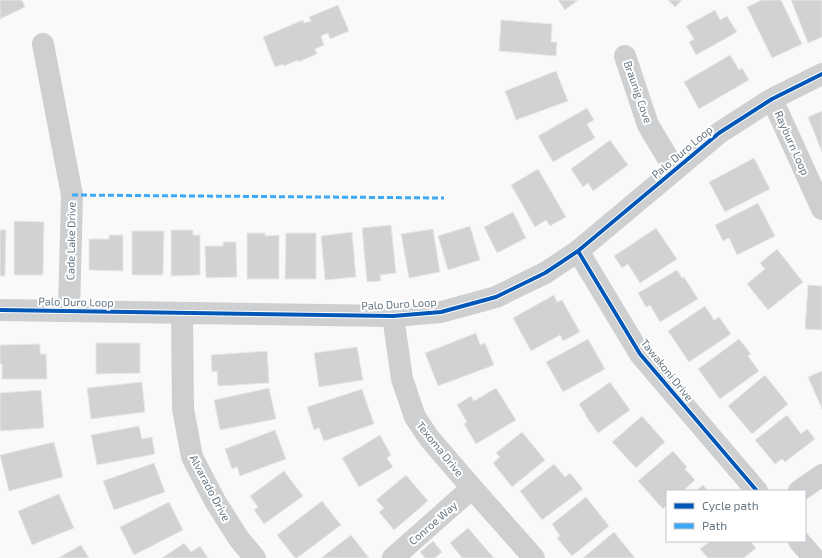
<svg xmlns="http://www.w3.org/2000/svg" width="822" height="558" font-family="'Exo 2',sans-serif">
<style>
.building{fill:#d0d2d3;stroke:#e8e8e8}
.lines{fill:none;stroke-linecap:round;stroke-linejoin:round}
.minor{stroke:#cecfd0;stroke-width:22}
.quiet{stroke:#3fa9f5;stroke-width:3;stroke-dasharray:6 3;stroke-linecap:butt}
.cycleway-casing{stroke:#fff;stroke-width:6}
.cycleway{stroke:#0057b8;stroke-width:4}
.labels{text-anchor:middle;stroke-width:4;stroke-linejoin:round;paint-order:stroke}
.street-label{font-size:11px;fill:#657683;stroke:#fff}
</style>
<rect width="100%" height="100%" fill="#f9f9f9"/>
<path class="building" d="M0,0H22L25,7L0,19Z
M558,0H578L565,10Z
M668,0H682L675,7Z
M762,0H781L802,44L772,58L747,7Z
M791,0H822V37L808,43Z
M338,5L349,31L330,39L328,33L321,36L324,45L315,49L317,54L298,62V60L284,66L283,64L275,67L263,37L303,20L304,23L311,21L309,17Z
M715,10L720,20L727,16L737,32L696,55L689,42L694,39L686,26Z
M501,20L552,24L551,42H557L556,56L499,51Z
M730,55L739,70L742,68L749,80L699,109L684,82Z
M556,71L568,101L516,120L505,91Z
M587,108L594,120L587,124L595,138L553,162L538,136Z
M822,111V152L808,117Z
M610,140L628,165L593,191L588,183L583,187L571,169Z
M754,158L770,189L725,212L709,182Z
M538,169L566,217L550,226L546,220L535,227L511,185Z
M758,203L775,236L737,255L729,238L723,241L715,225Z
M513,212L526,238L497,253L484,227Z
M14,221L44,222L43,275H14Z
M391,225L396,273L380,275L381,281L367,282L362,228Z
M470,226L480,260L448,270L438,236Z
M656,228L677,259L640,283L628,264L622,268L614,256Z
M433,229L440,272L409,278L401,234Z
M0,230H6L5,276H0Z
M171,230H193V235H200V275L171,276Z
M132,231H164L163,275H132Z
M352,232L356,277L325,280L321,236Z
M247,233H265V236L279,235V279H247Z
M286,233H316V279H285Z
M109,235H123V271L89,270V239H109Z
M223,242H236L237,277L206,278L205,246H223Z
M777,249L803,282L768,310L747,284L765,269L760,263Z
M677,270L682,278L684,277L698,299L660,322L650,305L646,307L638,293Z
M808,285L822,286V330L805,329Z
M554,295L557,302L562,300L580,332L563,341L560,335L531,351L513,318Z
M705,306L714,320L719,317L731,334L689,362L668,331Z
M476,333L480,345L485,343L494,365L438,386L425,353Z
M588,339L605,369L563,392L546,362Z
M739,339L751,354L748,356L759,371L720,399L698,369Z
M96,343H140V373L96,374Z
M40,344V354H46L47,379H2V364H0V345Z
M357,347L363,380L319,387L314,353Z
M267,351L269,383L218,386L217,371L212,372L211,355Z
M822,371V409L808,377Z
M765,375L788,404L752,434L728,406Z
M142,382L145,412L91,419L87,388Z
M610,382L630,410L598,433L585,415H586L579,404Z
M269,388L276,419L220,430L214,400Z
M496,388L516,420L476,444L464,424L467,422L457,405L471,396L474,401Z
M362,389L374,424L324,441L319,428L314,430L307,407Z
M41,390L44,428L0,431V393Z
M787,415L801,434L807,429L815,439L785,462L782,459L775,464L755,440Z
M642,416L665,442L636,468L612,442Z
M139,426L142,439L152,437L155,454L97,465L91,435Z
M275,430L286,459L240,476L237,467L232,469L225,449Z
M522,432L545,460L512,487L493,463L500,457L496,453Z
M380,435L391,455L387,458L393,467L359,487L342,458Z
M54,442L63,477L9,491L0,455Z
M673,451L687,467L685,469L695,480L683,491H667V505L663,509L638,481Z
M154,463L165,492L114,510L103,481Z
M554,464L565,477L570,473L583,489L542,520L520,491Z
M284,471L303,496L264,524L254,510L258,507L250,496Z
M406,475L428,501L394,530L379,512L384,508L376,500Z
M703,485L708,491H696Z
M59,494L74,528L32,545L18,511Z
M586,497L609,526L572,556L557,538L560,536L552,524Z
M322,501L341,525L297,558H295L277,535Z
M169,502L183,530L134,555L120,527Z
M468,528L494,558H462L450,543Z
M614,532L635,558H583Z
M351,535L369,558H321Z
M433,541L442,552L435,558H425L420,552Z
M710,541H750L756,548L744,558H708L700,549Z
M184,543L191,552L200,546L208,558H162Z
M81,545L89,558H58Z"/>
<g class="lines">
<path class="minor" d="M43,44L72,195L69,311
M625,56L648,125L675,170
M772,99L822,209
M578,251L640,354L757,491
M0,310L393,316L441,312L496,297L545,273L578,251L719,133L772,99L822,74
M182,313L183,409L192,457L215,501L239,539L255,558
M393,316L402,379L415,417L429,438L472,488L534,558
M799,491L822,475
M799,541L814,558
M393,558L472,488"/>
<path class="quiet" d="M72,195L444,198"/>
<g class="cycleway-casing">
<path id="cycleway" d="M578,251L640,354L757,491
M0,310L393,316L441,312L496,297L545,273L578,251L719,133L772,99L822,74"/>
</g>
<use href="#cycleway" class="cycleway"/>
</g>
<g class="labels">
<g class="street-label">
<text transform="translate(638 92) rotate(71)" y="4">Braunig Cove</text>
<text transform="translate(792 143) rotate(66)" y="4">Rayburn Loop</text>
<text transform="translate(682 152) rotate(-40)" y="4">Palo Duro Loop</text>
<text transform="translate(71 241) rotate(-89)" y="4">Cade Lake Drive</text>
<text transform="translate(76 302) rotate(1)" y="4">Palo Duro Loop</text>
<text transform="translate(399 304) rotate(-3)" y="4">Palo Duro Loop</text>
<text transform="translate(667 370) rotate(51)" y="4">Tawakoni Drive</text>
<text transform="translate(440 449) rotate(51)" y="4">Texoma Drive</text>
<text transform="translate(210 488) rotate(62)" y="4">Alvarado Drive</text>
<text transform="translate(433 523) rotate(-41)" y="4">Conroe Way</text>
</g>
</g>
<rect x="666" y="490" width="140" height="52" fill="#ffffff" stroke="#c1c8cd"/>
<rect x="674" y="503" width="20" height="6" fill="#0057b8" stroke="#c1c8cd"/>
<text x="702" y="510" font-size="12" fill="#657683">Cycle path</text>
<rect x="674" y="523" width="20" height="6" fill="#3fa9f5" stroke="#c1c8cd"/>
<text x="702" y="530" font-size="12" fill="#657683">Path</text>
</svg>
